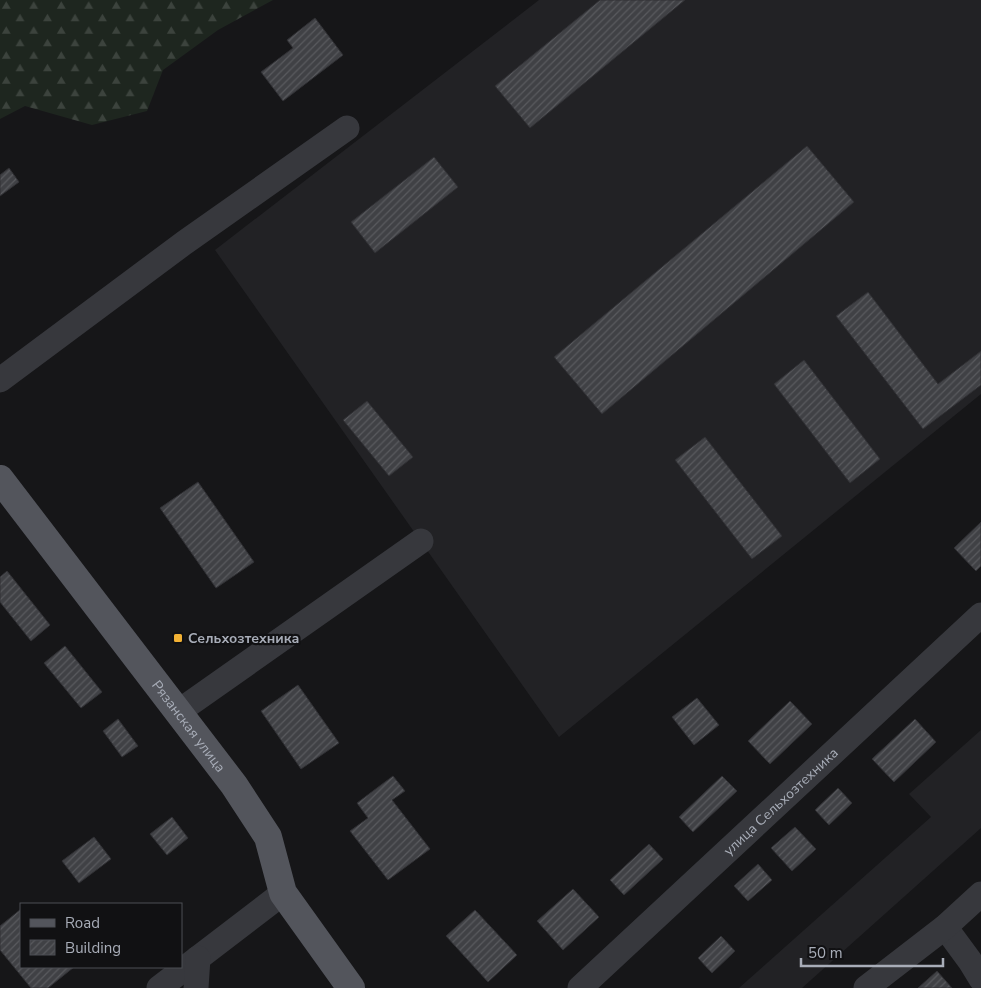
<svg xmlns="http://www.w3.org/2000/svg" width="981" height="988" font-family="'Nunito Sans',sans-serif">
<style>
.built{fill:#222225}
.forest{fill:url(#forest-firs)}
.building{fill:url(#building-hatch);stroke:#303034}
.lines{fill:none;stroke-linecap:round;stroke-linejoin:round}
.minor{stroke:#37383d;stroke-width:25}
.major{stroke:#53555c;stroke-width:28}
.poi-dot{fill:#f2b134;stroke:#111113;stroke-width:2}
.labels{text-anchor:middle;stroke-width:4.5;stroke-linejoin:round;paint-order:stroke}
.poi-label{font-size:14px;font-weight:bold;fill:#a8adb8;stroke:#111113;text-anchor:start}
.street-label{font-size:14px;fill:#a8adb8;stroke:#111113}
</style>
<defs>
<pattern id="forest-firs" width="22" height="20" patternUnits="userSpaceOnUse" patternTransform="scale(1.25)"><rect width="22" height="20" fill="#1e261f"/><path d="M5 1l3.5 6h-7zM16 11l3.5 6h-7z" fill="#3c433d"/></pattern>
<pattern id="building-hatch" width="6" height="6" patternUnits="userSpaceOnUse" patternTransform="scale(1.25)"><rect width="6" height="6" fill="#404145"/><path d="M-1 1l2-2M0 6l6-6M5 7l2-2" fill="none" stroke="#595a5e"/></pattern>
</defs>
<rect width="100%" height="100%" fill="#161618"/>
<path class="built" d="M539,0H981V394L559,737L215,250Z
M981,730V828L802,988H739L931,817L909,794Z"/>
<path class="forest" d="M0,0H273L218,30L163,70L147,111L92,125L25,106L0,119Z"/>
<path class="building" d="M600,0H685L530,128L495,86Z
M315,18L343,55L283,101L261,72L293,48L287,40Z
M807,146L854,202L602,414L554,357Z
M434,157L458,187L375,253L351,222Z
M9,168L19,182L0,196V175Z
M868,292L938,384L981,351V385L923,429L836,316Z
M804,360L880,459L850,483L774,384Z
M367,401L413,457L389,476L343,420Z
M705,437L782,536L752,559L675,460Z
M198,482L254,562L216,588L160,508Z
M981,522V566L976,571L954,548Z
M7,571L50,625L31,641L0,602V577Z
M65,646L102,692L81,708L44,663Z
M298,685L339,743L301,769L261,711Z
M697,698L719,725L694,745L672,717Z
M790,701L812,724L770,764L748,741Z
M118,719L138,746L122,757L103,731Z
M915,719L936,742L894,782L872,759Z
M393,776L405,791L392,800L430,849L388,880L350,831L368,818L357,803Z
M722,776L737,791L693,832L679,817Z
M838,788L852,803L829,825L815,810Z
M172,817L188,838L167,855L150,834Z
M795,827L816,849L792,871L771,848Z
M94,837L111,859L79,883L62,861Z
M649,844L663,859L624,895L610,880Z
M758,864L772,880L748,901L734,886Z
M573,889L599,917L563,950L537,921Z
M21,909V967H74L48,988H31L0,950V926Z
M475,910L517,955L488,982L446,936Z
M721,936L735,951L712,973L698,958Z
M937,971L952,988H918Z"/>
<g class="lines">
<g class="minor">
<path d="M0,380L184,243L347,128"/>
<path d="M178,712L421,541"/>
<path d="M945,927L970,961L981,979"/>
<path d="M159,988L283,893"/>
<path d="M196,988L198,958"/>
<path id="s1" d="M580,988L981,615"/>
<path d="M866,988L945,927L981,894"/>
</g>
<path class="major" id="s2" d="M0,479L234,785L268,837L283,893L351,988"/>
</g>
<rect class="poi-dot" x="173" y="633" width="10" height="10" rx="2.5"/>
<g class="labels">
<g class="poi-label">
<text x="188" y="643">Сельхозтехника</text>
</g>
<g class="street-label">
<text dy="5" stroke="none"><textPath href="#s2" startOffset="311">Рязанская улица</textPath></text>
<text dy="5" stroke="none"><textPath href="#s1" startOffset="274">улица Сельхозтехника</textPath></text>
</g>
</g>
<rect x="20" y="903" width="162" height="65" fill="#111113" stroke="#4d4f55"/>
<rect x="30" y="919" width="25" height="8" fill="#53555c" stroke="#4d4f55"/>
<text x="65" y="928" font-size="15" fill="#a8adb8">Road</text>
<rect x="30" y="940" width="25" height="15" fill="url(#building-hatch)" stroke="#4d4f55"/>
<text x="65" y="953" font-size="15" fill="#a8adb8">Building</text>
<path d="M801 958v8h142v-8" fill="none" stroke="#a8adb8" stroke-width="2.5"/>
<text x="808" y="958" font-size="15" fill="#a8adb8" stroke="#111113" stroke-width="4" paint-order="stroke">50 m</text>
</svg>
